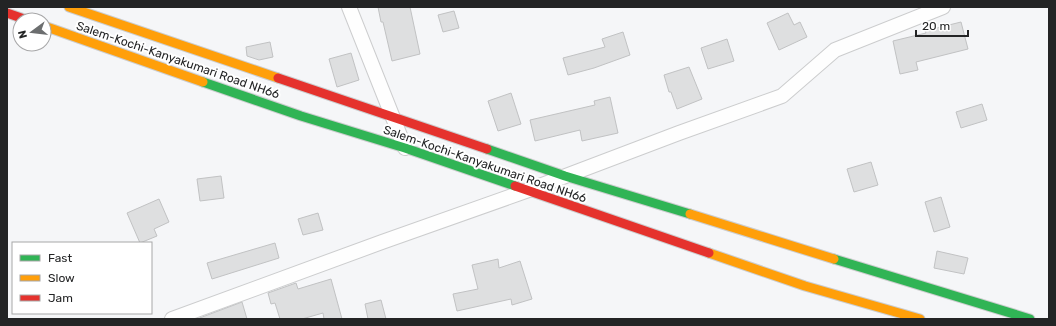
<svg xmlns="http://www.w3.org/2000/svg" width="1056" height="326" font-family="Rubik,sans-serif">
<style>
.building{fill:#dedfe0;stroke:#c1c2c3}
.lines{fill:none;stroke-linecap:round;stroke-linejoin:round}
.street-casing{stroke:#cccdce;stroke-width:16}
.fast-casing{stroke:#cccdce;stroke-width:11}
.slow-casing{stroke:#cccdce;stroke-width:11}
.jam-casing{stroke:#cccdce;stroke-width:11}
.street{stroke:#fefefe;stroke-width:14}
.fast{stroke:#30b455;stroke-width:9}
.slow{stroke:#ff9f0a;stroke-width:9}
.jam{stroke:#e5322d;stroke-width:9}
.labels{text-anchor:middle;stroke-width:4;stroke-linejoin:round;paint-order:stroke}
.street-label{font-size:12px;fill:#232425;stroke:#fff}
</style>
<rect width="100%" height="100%" fill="#f5f6f8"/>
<path class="building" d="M378,7H410L420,54L392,61L383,22H381Z
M454,11L459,28L443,32L438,15Z
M788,13L794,25L800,22L807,37L779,50L767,23Z
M961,22L968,49L916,62L918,70L900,74L893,41L926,33L925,31Z
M623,32L630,55L594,68L568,75L563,58L605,47L602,39Z
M727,39L734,61L708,69L701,48Z
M270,42L273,57L259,60L247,56L246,47Z
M351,53L359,80L337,87L329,59Z
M689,67L702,99L677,109L671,92H669L664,75Z
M511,93L521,124L498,131L488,101Z
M610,97L618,133L582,141L580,130L535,141L530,120L595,105L594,101Z
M982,104L987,120L961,128L956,112Z
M871,162L878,185L854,192L847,169Z
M221,176L224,198L200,201L197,179Z
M941,197L950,227L934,232L925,202Z
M159,199L169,222L154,229L157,236L140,243L127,213Z
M318,213L323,230L303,235L298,219Z
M275,243L279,258L212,279L207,263Z
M937,251L968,258L964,274L934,268Z
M498,259L499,268L520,261L532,299L512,305L511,299L457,311L453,294L478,289L472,265Z
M331,279L342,319H324L323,313L302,319H280L275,303L271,304L268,293L296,283L298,289Z
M381,300L386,319H368L365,304Z
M242,302L247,319H197Z"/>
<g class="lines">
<g class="street-casing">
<path id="street" d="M349,7L405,148
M172,319L382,242L526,191L679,133L782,96L835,50L943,7"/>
</g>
<g class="fast-casing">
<path id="fast" d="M203,82L301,116L405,148L515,186
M487,149L565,176L690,214
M834,259L1030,319"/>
</g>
<g class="slow-casing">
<path id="slow" d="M69,7L278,78
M44,26L203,82
M690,214L834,259
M709,253L805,286L920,319"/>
</g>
<g class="jam-casing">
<path id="jam" d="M7,13L27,20
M278,78L487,149
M515,186L709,253"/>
</g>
<use href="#street" class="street"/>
<use href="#fast" class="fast"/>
<use href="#slow" class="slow"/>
<use href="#jam" class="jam"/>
</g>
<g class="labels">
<g class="street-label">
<text transform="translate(178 60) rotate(19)" y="4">Salem-Kochi-Kanyakumari Road NH66</text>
<text transform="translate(485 164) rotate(19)" y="4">Salem-Kochi-Kanyakumari Road NH66</text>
</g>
</g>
<rect width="1056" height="326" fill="none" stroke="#232425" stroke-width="16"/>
<rect x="12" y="242" width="140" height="72" fill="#ffffff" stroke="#a7a7a8"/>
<rect x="20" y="255" width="20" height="6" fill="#30b455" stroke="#a7a7a8"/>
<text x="48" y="262" font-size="12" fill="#232425">Fast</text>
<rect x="20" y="275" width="20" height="6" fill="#ff9f0a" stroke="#a7a7a8"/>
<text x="48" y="282" font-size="12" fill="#232425">Slow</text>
<rect x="20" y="295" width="20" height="6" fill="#e5322d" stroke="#a7a7a8"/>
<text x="48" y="302" font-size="12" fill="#232425">Jam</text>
<g transform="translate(32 32) rotate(255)"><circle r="19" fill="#ffffff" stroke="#a7a7a8"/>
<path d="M0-3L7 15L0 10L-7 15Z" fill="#6c6e6f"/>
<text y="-6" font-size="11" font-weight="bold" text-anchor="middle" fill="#232425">N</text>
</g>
<path d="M916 30v6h52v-6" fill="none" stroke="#232425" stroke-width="2"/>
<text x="922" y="30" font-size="12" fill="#232425" stroke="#ffffff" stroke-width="3" paint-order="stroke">20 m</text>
</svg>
